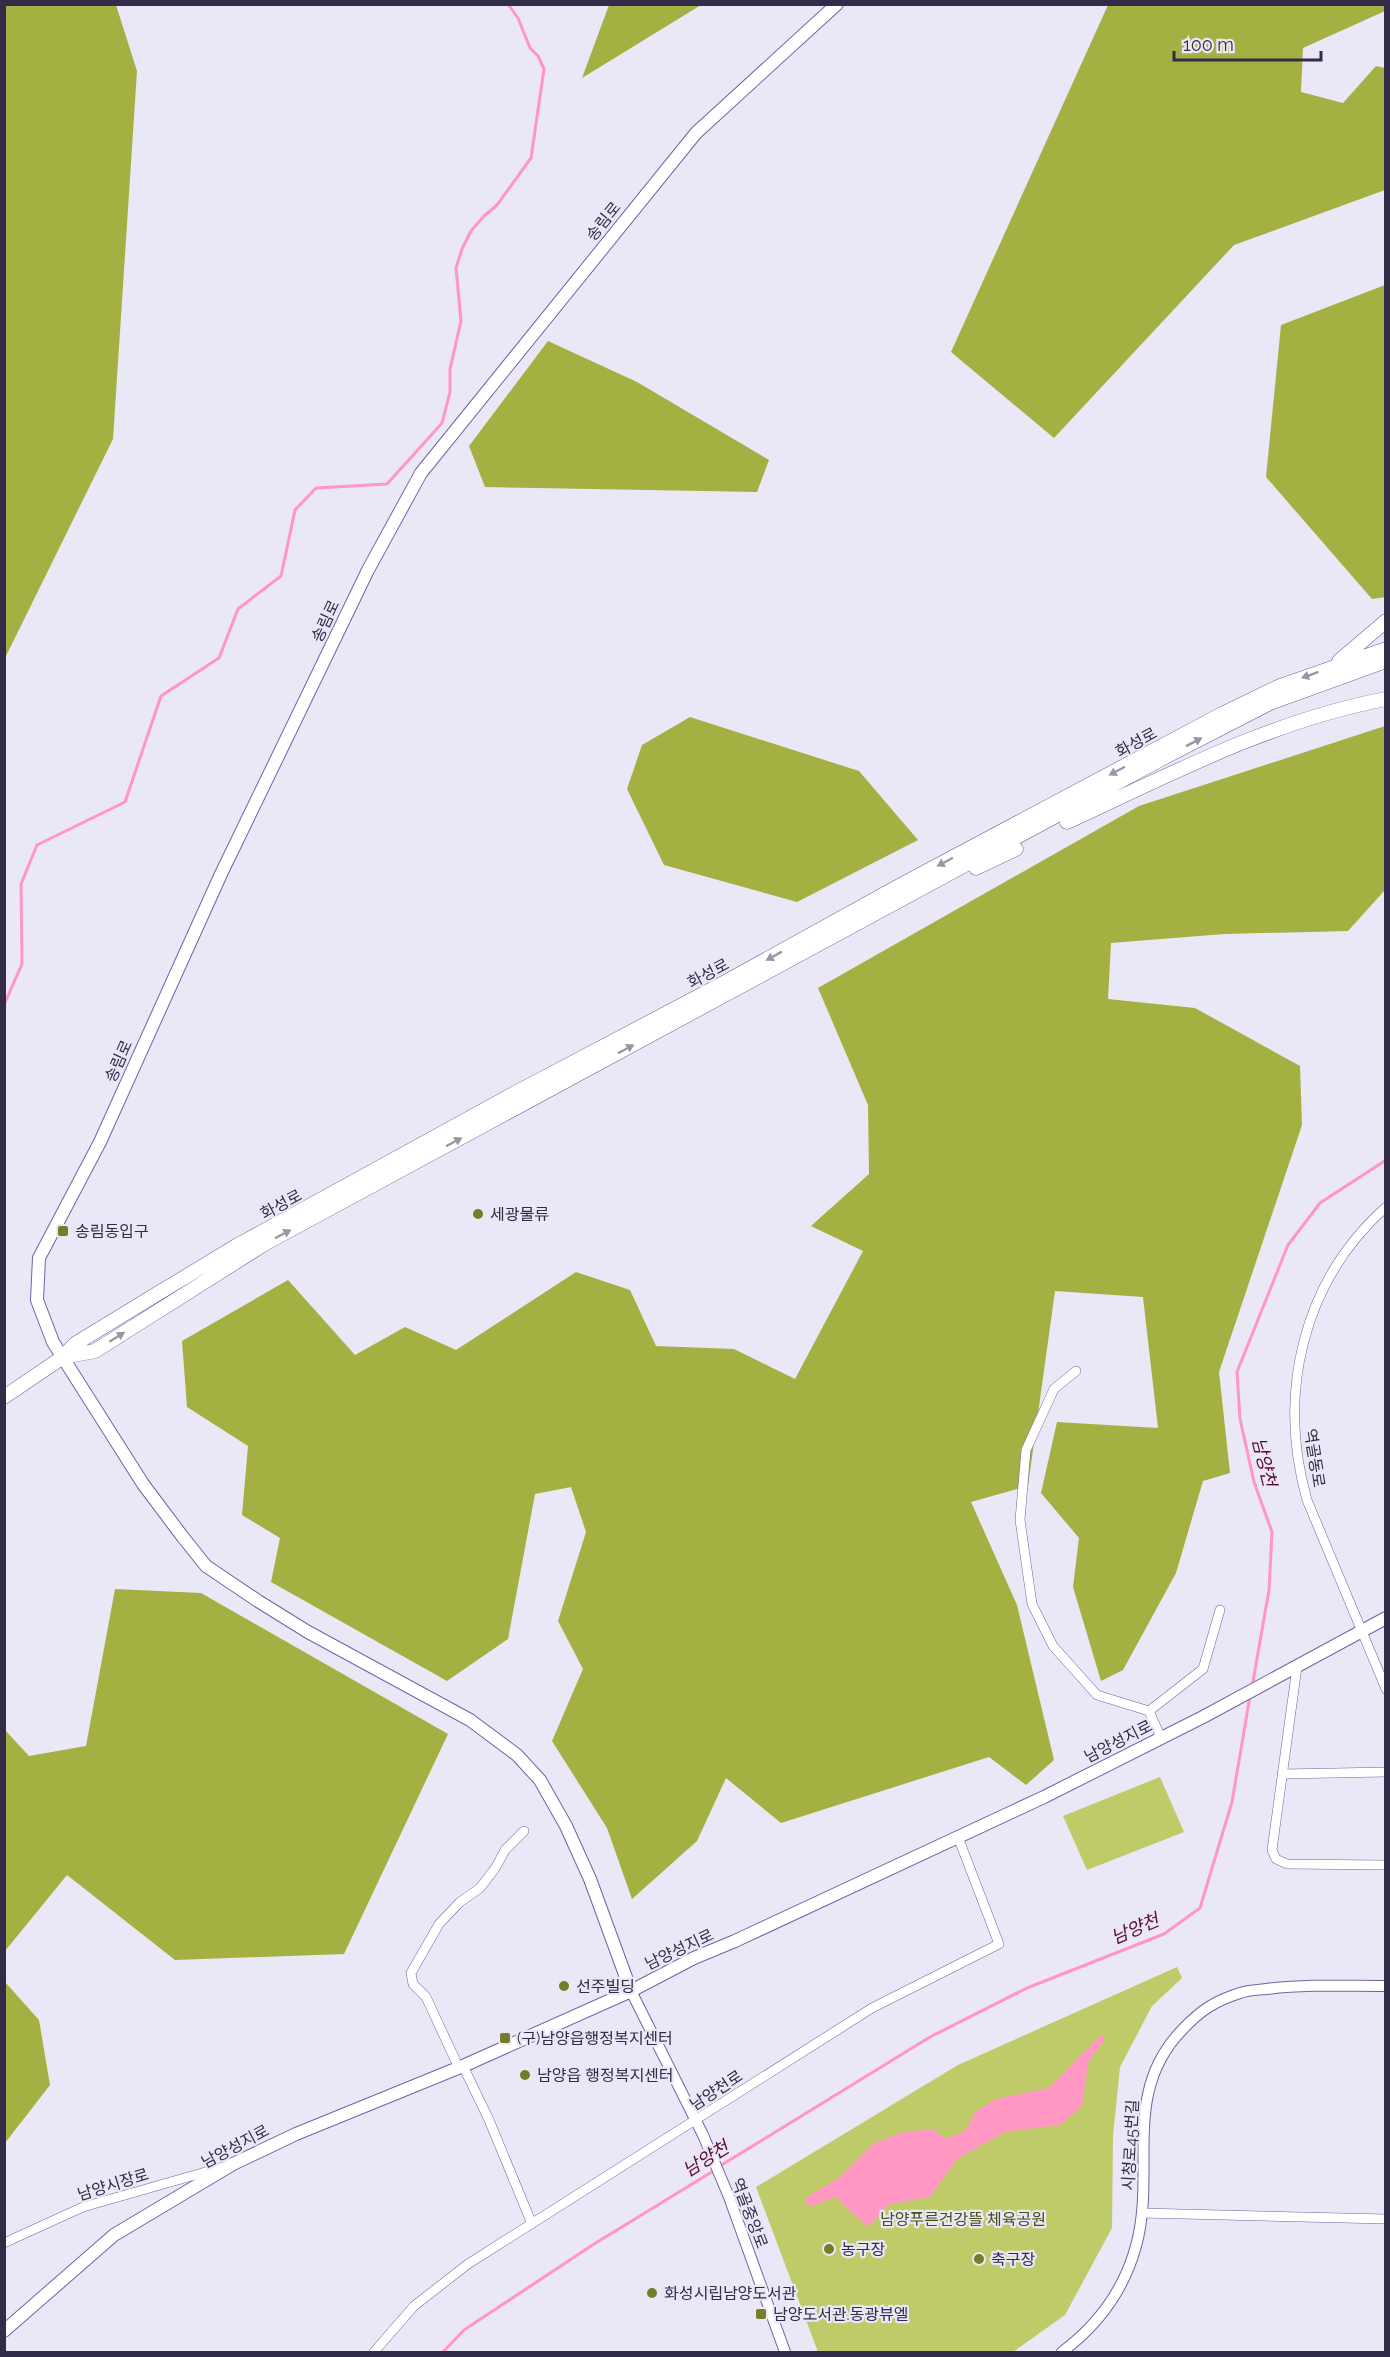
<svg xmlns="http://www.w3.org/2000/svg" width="1390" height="2357" font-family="Raleway,'Noto Sans KR',sans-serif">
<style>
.green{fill:#bfca69}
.forest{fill:#a5b042}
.water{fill:#ff97c2}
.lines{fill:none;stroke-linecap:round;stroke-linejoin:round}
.stream{stroke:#ff97c2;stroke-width:3}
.minor-casing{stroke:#7362a4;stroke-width:10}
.tertiary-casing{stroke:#7362a4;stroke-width:12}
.secondary-casing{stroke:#7362a4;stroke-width:14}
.primary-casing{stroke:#7362a4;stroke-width:15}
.minor{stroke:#fff;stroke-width:9}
.tertiary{stroke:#fff;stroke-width:10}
.secondary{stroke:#fff;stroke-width:12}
.primary{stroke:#fff;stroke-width:14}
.oneway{fill:#9996a4}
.poi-dot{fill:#757d28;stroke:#eae7f6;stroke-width:2}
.labels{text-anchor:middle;stroke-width:4.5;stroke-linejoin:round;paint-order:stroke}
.street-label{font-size:16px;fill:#332c49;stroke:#eae7f6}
.poi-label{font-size:16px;fill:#332c49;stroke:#eae7f6;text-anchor:start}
.park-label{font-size:16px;fill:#484d14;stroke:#eae7f6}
.water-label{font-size:18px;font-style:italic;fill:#5a0935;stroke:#eae7f6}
</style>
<rect width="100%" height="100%" fill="#eae7f6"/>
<path class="green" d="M1160,1777L1184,1832L1087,1870L1063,1816Z
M1177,1967L1182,1978L1152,2006L1120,2067L1113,2136L1112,2228L1065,2315L1013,2352H818L756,2187L958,2065Z"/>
<path class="forest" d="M5,4L116,5L137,71L113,439L5,658Z
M609,5V4L701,5L582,78Z
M1108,5H1385V11L1303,48L1301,92L1343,103L1376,66L1385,68V190L1234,245L1054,438L951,352Z
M1385,285L1386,597L1372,599L1266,477L1281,325Z
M548,341L637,382L769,460L757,492L485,487L469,446Z
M690,717L859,771L918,840L797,902L664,865L627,789L642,745Z
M1385,726V890L1348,931L1224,934L1111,943L1108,999L1195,1008L1300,1066L1302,1125L1219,1372L1230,1473L1203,1481L1176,1573L1123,1670L1101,1681L1073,1587L1079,1538L1041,1493L1057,1422L1158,1428L1143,1297L1055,1291L1028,1486L971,1502L1017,1605L1054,1760L1026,1785L989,1757L781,1823L726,1778L697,1841L632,1899L607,1828L552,1741L583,1669L558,1621L586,1532L571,1487L535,1494L508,1639L447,1681L271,1582L280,1538L242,1515L248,1446L187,1407L182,1341L288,1280L355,1355L405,1327L456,1350L576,1272L630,1290L656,1346L734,1349L795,1379L863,1251L811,1226L869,1174L868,1105L818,988L1139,806Z
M115,1589L201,1593L448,1734L344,1954L175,1960L67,1875L5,1951V1730L29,1756L86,1746Z
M5,1982L39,2020L50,2085L5,2143Z"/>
<path class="water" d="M1102,2034L1105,2039L1088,2063L1082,2106L1060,2125L1005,2132L957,2159L930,2197L890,2204L868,2227L835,2197L810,2207L804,2199L840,2177L873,2144L903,2132L933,2129L946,2139L966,2130L975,2112L996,2099L1049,2088Z"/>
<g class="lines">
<path class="stream" d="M4,1005L22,964L21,884L37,845L125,802L161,696L219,658L238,609L281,576L295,510L316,488L387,484L442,423L450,392V369L461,321L456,268L462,249L471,231L484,216L497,205L531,158L544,69L538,56L530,48L518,18L508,4
M1252,1687L1269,1590L1272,1532L1254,1482L1240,1419L1237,1372L1288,1245L1320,1203L1386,1160
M720,2166L930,2037L1027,1988L1164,1934L1200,1908L1232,1802L1250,1696
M443,2352L464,2330L594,2244L715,2170"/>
<g class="minor-casing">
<path id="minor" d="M1386,1207C1302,1282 1277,1394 1307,1500L1386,1689
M1076,1371L1054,1389L1026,1450L1020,1520L1032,1604L1053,1646L1097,1695L1149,1711L1161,1738
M1297,1667L1272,1850L1276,1859L1287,1864L1386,1865
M1149,1711L1203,1669L1220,1610
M1282,1774L1386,1772
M463,2066L489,2120L532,2224
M459,2068L426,1997L413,1984L411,1973L439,1924L460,1902L480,1888L496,1867L505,1850L524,1831
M1142,2213L1386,2219
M4,2243L83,2207L223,2167
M374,2352L414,2306L468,2264L872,2008L999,1944L958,1837"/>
</g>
<g class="tertiary-casing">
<path id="tertiary" d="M631,1991L703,2135L729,2197L785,2352
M1062,2352C1098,2325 1124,2290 1136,2246C1157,2170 1120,2093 1183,2029C1201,2010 1215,2001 1240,1993C1248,1990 1258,1990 1267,1989C1306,1984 1346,1986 1386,1986"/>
</g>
<g class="secondary-casing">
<path id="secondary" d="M631,1991L590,1879L566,1826L540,1780L517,1755L470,1720L308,1632L258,1601L206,1566L182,1536L143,1484L53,1342L37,1300L39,1258L100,1142L221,874L368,570L421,473L696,133L837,4
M4,2331L114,2235L233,2164L296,2134L463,2066L631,1991L694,1958L735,1941L1044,1797L1203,1717L1386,1618"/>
</g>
<g class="primary-casing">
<path id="primary" d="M1339,661L1386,621
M1067,822C1169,775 1273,720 1386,699
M976,868L1016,849
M63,1357L95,1351L266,1243L1161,759L1270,703L1386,661
M4,1397L63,1357L75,1344L152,1297L238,1245L517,1092L720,985L897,887L1222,714L1280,686L1386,649"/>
</g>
<use href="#minor" class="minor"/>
<use href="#tertiary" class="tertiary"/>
<use href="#secondary" class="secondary"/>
<use href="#primary" class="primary"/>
</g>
<defs><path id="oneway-solid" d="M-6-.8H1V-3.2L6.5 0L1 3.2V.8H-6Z" transform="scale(1.5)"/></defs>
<g class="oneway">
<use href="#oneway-solid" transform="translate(1310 675) rotate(160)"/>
<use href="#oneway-solid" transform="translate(1194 742) rotate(-27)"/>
<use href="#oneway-solid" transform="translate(1117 771) rotate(152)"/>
<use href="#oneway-solid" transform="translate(945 862) rotate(152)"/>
<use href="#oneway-solid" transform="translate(774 956) rotate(151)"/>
<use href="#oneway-solid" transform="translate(626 1049) rotate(-28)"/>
<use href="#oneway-solid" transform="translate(454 1142) rotate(-28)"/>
<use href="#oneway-solid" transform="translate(283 1234) rotate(-28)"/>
<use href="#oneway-solid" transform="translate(117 1337) rotate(-32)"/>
</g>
<g class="poi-dot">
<circle cx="478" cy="1214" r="6"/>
<rect x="57" y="1225" width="12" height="12" rx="3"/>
<circle cx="564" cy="1986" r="6"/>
<rect x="499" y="2032" width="12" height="12" rx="3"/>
<circle cx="525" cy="2075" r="6"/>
<circle cx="829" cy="2249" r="6"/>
<circle cx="979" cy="2259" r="6"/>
<circle cx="652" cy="2293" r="6"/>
<rect x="755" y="2308" width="12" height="12" rx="3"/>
</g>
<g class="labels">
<g class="street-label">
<text transform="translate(603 221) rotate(-51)" y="6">송림로</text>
<text transform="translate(325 621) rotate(-65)" y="6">송림로</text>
<text transform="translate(1136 742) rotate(-29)" y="6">화성로</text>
<text transform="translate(708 973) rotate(-28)" y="6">화성로</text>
<text transform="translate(118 1061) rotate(-66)" y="6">송림로</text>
<text transform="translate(281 1204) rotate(-28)" y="6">화성로</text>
<text transform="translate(1315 1458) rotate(81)" y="6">역골동로</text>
<text transform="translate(1118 1741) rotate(-27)" y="6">남양성지로</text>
<text transform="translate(679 1949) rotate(-25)" y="6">남양성지로</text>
<text transform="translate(716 2090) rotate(-33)" y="6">남양천로</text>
<text transform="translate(1130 2145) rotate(-87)" y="6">시청로45번길</text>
<text transform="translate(235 2146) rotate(-28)" y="6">남양성지로</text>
<text transform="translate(113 2184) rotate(-17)" y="6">남양시장로</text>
<text transform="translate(750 2213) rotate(69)" y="6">역골중앙로</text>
</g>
<g class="poi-label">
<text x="490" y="1220">세광물류</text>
<text x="75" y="1237">송림동입구</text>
<text x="576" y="1992">선주빌딩</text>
<text x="517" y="2044">(구)남양읍행정복지센터</text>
<text x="537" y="2081">남양읍 행정복지센터</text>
<text x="841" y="2255">농구장</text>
<text x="991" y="2265">축구장</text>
<text x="664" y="2299">화성시립남양도서관</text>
<text x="773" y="2320">남양도서관.동광뷰엘</text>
</g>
<g class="park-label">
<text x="963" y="2225">남양푸른건강뜰 체육공원</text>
</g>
<g class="water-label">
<text transform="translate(1264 1462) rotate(76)" y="6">남양천</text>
<text transform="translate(1135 1929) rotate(-23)" y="6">남양천</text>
<text transform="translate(706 2159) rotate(-32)" y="6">남양천</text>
</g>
</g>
<rect width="1390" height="2357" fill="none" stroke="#332c49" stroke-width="12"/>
<path d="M1174 51v9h147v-9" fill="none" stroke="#332c49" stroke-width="3"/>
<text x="1183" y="51" font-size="18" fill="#332c49" stroke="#eae7f6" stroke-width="4.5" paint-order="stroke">100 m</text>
</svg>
